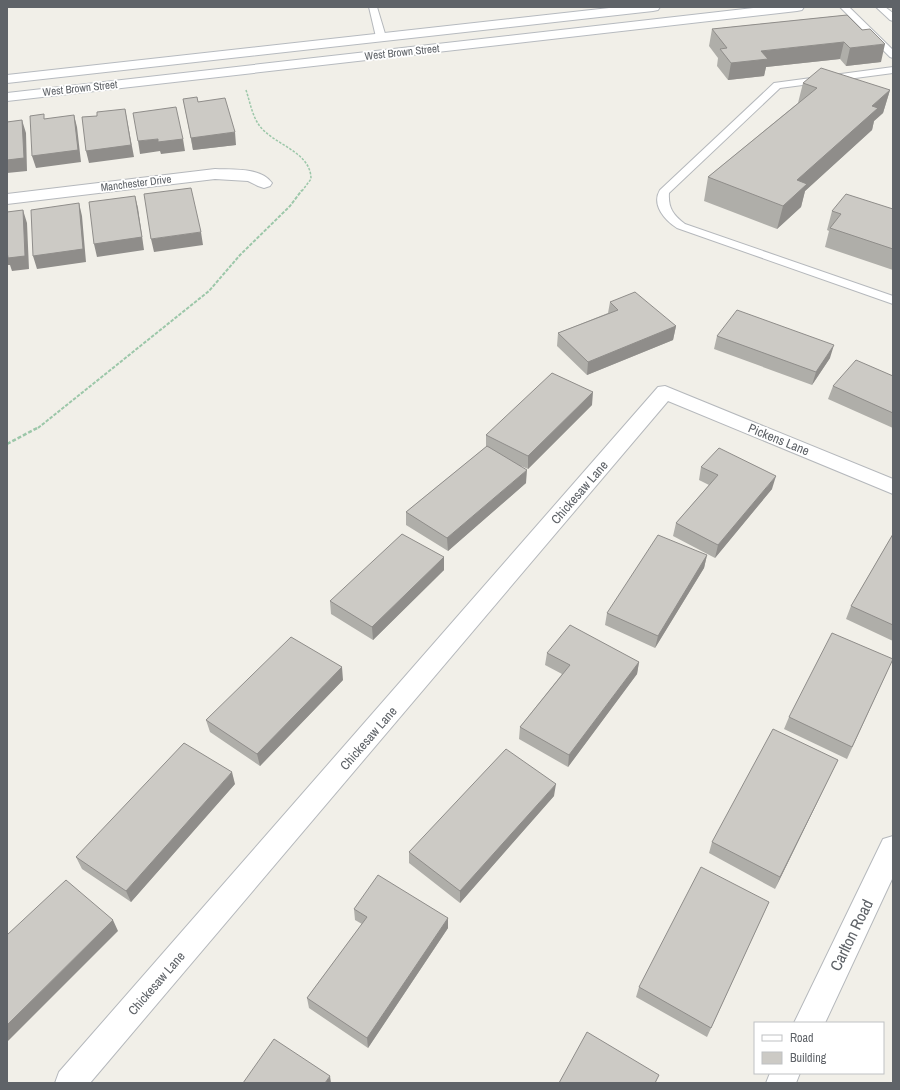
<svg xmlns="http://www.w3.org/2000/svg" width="900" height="1090" font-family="'Archivo Narrow',sans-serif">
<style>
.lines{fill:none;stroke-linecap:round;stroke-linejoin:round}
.lane-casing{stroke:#b5b8bc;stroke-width:2}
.street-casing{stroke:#b5b8bc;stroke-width:2}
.secondary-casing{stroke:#b6babf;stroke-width:2}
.path-far2{stroke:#9cc7a9;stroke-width:1.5;stroke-dasharray:2.5 1.5;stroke-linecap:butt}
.path-far1{stroke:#9cc7a9;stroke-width:2;stroke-dasharray:3.5 1.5;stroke-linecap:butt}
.path{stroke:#9cc7a9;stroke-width:2.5;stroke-dasharray:4 2;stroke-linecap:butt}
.lane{fill:#fff;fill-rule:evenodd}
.street{fill:#fff;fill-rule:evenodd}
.secondary{fill:#fff;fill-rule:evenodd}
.wall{fill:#afaea9}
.shaded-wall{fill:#8f8d8a}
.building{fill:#cccac5;stroke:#8f8d8a}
.labels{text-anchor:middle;stroke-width:3.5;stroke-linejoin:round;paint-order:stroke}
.far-street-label{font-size:11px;fill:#5f6368;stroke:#fff}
.street-label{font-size:13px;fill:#5f6368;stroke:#fff}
.near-street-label{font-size:16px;fill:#5f6368;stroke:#fff}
</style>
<rect width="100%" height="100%" fill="#f1efe8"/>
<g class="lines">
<g class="lane-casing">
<path id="lane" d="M369,7H377L386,37L384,39L381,40L376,37Z
M840,7H849L893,50V58L890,57Z
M876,7H885L893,13V21L890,20Z
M893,67V73L780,88L669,193C668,208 673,215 685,224L893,296V304L677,228C665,220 651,205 660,190L774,83Z"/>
</g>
<g class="street-casing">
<path id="street" d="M215,169C232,170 261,167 272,183L270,186L264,188L258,186L248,181L215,179L7,204V194Z
M665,386L893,479V494L668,401L90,1083H55L59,1072L658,387Z
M893,836V877L825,1023H794L883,839Z
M770,1073H800L796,1083H766Z"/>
</g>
<g class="secondary-casing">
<path id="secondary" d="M618,7H660L658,10L653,11L7,83V75Z
M762,7H804L802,10L797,11L7,101V93Z"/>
</g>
<path class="path-far2" d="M246,90C250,102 252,115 259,125C273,145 311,151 311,179L302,191"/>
<path class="path-far1" d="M38,428L209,291L240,255L290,206L302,190"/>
<path class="path" d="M7,444L39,427"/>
<use href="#lane" class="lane"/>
<use href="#street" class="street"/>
<use href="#secondary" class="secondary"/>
</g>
<path class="wall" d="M847,15L881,62L846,66L840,59L766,67L764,76L728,80L717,66L718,58L709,46L712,29Z
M803,83L890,90L883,113L874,121L872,130L805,191L801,207L777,229L704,201L708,177L798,103Z
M183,99L198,102L236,145L193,150Z
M893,209V270L825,247L829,231L827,230L832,211Z
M610,302L676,326L673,340L587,375L557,346L558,333L608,313Z
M717,336L830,358L812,385L714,349Z
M893,376V428L828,399L833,386Z
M592,405L528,469L521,466L526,483L448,551L406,525V512L486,447V435Z
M701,467L772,489L715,558L673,536L676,523L709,485L699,480Z
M893,534V641L846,619L851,606Z
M707,555L704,568L655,648L605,625L607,613Z
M444,557V570L373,640L331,614L330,601Z
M547,653L639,662L637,674L568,767L519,739L520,727L562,674L545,665Z
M887,672L847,759L784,729L789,717Z
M343,680L260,766L210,732L206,720Z
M838,760L775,889L709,853L712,842Z
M235,784L131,902L82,869L76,857Z
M554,796L460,903L409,863V852Z
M769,902L707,1037L636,997L639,987Z
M354,909L448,918V928L368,1048L309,1008L307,998L362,924L355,920Z"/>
<path class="shaded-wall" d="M844,42L840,59L766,67L764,76L728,80L731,63L761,51Z
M885,44L881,62L846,66L850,48Z
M890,90L883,113L874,121L872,130L805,191L801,207L777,229L783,206L797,180L872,106Z
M125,109L134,157L89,163L86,151Z
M74,115L77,127L81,162L36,168L32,156Z
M22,120L26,133L27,171L7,173V160Z
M235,132L236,145L193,150L191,138Z
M158,139H183L185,151L161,154L160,151L140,154L138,141Z
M135,196L138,208L144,250L97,257L94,244Z
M79,203L82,216L86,262L37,269L33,256Z
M23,210L27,223L29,269L12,271L10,265H7V251Z
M201,232L203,245L154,252L151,239Z
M676,326L673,340L587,375L588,362Z
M834,345L830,358L812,385L816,372Z
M593,392L592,405L528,469V456Z
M527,470L526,483L448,551L447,538Z
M776,476L772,489L715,558L718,545Z
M707,555L704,568L655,648L658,636Z
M444,557V570L373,640L372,627Z
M639,662L637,674L568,767L569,755Z
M342,667L343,680L260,766L257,754Z
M838,760L832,772L775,889L780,877Z
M232,772L235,784L131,902L126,891Z
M556,784L554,796L460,903V891Z
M448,918V928L368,1048L367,1038Z
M113,920L118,931L7,1042V1025Z
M330,1076L331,1083H325Z"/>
<path class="building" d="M847,15L862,30L870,29L885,44L850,48L844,42L761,51L768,59L731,63L720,49L727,48L712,29Z
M821,68L890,90L872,106L878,108L797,180L807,184L783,206L708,177L817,88L803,83Z
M197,97L198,102L225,98L235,132L191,138L183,99Z
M176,107L183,139L158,142V139L138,141L133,113Z
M125,109L131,145L86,151L82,117L97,116V112Z
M44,114V119L74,115L78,150L32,156L30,116Z
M22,120L24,158L7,160V122Z
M191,188L201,232L151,239L144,194Z
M846,194L893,209V249L830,228L841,214L832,211Z
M135,196L142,237L94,244L89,202Z
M79,203L83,249L33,256L31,210Z
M23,210L25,256L8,258L7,251V212Z
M635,292L676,326L588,362L558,333L618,310L610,302Z
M737,310L834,345L816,372L717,336Z
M856,360L893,376V413L833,386Z
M552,373L593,392L528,456L486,435Z
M487,446L527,470L447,538L406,512Z
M719,448L776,476L718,545L676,523L718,475L701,467Z
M402,534L444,557L372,627L330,601Z
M893,534V625L851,606Z
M658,535L707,555L658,636L607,613Z
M570,625L639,662L569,755L520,727L570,665L547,653Z
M832,633L893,659L852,747L789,717Z
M291,637L342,667L257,754L206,720Z
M773,729L838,760L780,877L712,842Z
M184,743L232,772L126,891L76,857Z
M506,749L556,784L460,891L409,852Z
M701,867L769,902L711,1028L639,987Z
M378,875L448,918L367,1038L307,998L367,917L354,909Z
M66,880L113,920L7,1025V935Z
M587,1032L659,1075L655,1083H559Z
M274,1039L330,1076L325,1083H243Z"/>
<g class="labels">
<g class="far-street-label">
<text transform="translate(402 52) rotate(-6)" y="4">West Brown Street</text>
<text transform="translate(80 88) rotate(-6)" y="4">West Brown Street</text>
<text transform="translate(136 183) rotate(-7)" y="4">Manchester Drive</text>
</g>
<g class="street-label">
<text transform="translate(779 439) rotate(22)" y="5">Pickens Lane</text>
<text transform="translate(579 492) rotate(-49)" y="5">Chickesaw Lane</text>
<text transform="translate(368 738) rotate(-49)" y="5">Chickesaw Lane</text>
<text transform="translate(156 983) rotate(-49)" y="5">Chickesaw Lane</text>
</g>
<g class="near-street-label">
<text transform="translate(851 935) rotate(-64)" y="6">Carlton Road</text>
</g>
</g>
<rect width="900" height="1090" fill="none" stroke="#5f6368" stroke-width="16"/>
<rect x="754" y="1022" width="130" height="52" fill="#ffffff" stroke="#bfc1c3"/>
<rect x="762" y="1035" width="20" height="6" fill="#ffffff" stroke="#bfc1c3"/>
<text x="790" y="1042" font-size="12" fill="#5f6368">Road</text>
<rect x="762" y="1052" width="20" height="12" fill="#cccac5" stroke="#bfc1c3"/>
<text x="790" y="1062" font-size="12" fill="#5f6368">Building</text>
</svg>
